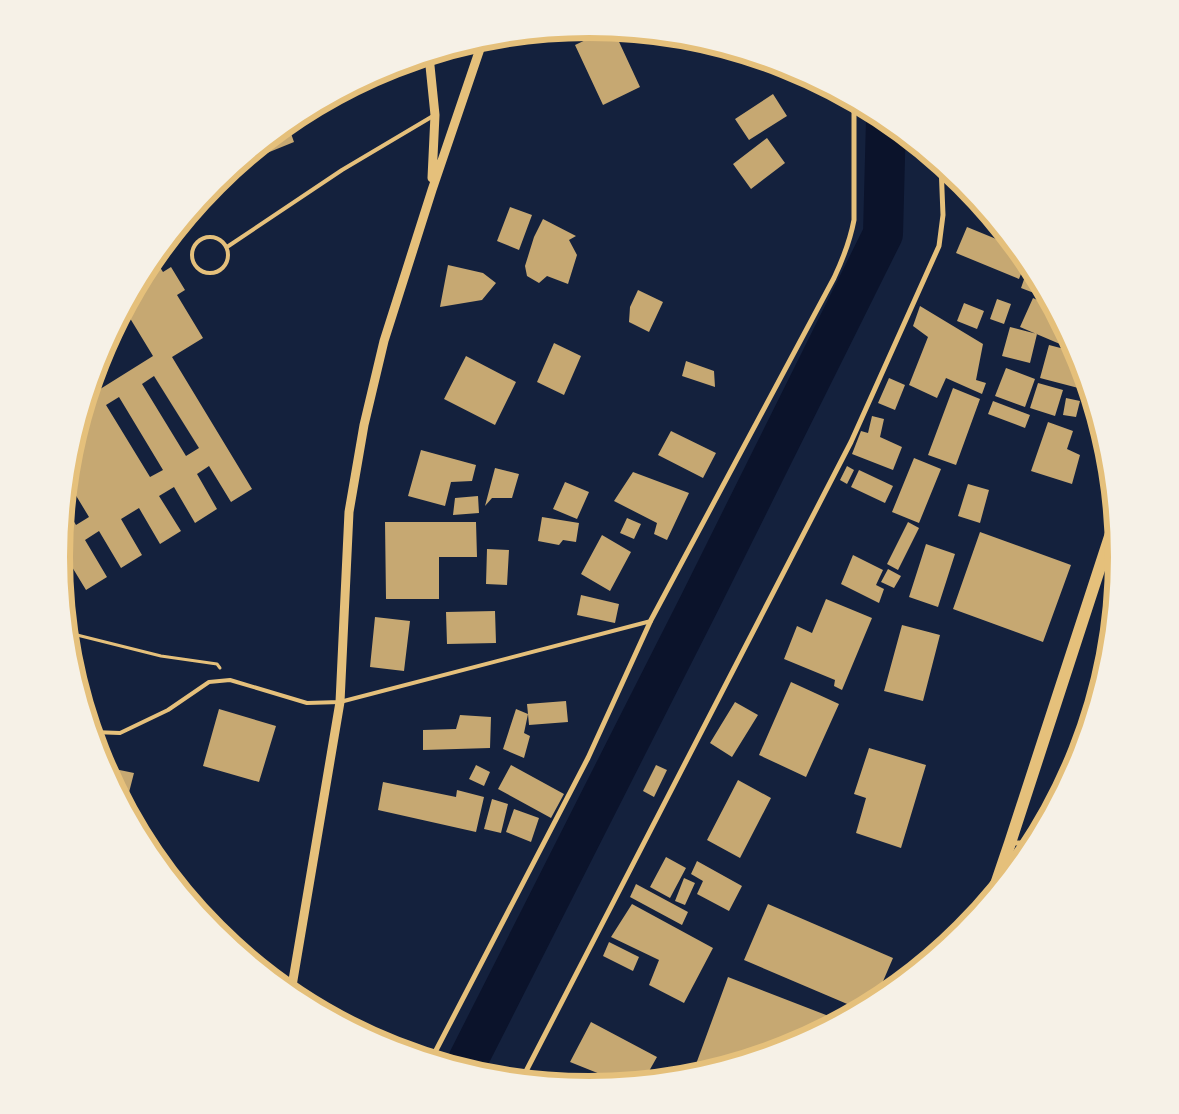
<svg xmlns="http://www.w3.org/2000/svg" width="1179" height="1114" font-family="Quicksand,sans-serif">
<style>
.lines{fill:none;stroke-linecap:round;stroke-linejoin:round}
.river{stroke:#0b132b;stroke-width:40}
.building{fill:#c6a872;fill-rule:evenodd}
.path{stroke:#e5c07b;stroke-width:3}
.service{stroke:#e5c07b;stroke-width:4}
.minor{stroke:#e5c07b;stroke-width:5}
.tertiary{stroke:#e5c07b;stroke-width:9}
.primary{stroke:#e5c07b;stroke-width:12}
.rim{fill:none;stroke:#e5c07b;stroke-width:6}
</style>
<rect width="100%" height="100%" fill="#14213d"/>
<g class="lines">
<path class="river" d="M464,1068L699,604L883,234L886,120"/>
</g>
<path class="building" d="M607,30L614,31L640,87L603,105L575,45Z
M773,94L787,116L749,140L735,119Z
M295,119L296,122L288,125L294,142L242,163Z
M767,138L785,163L751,189L733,164Z
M978,201L992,219L995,222L977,215Z
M510,207L532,215L519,250L497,241Z
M543,219L576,236L569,240L577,255L568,284L547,276L539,283L527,276L525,266L534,237Z
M967,227L1006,243L1008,238L1026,261L1019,279L956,253Z
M154,258L163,272L171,267L185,290L177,295L203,338L172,357L252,489L231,502L209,466L197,474L217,509L195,523L174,487L159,496L181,531L160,544L139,508L121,519L142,555L121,568L99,531L85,540L107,577L86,590L63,552L62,553L66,508L76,525L89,517L69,484L71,454L89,396L153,356L125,310L150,263ZM154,376L199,448L186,456L142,384ZM119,397L163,470L150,477L106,405Z
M448,265L483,273L496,283L482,300L440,307Z
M1029,265L1038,281L1034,293L1021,288Z
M638,290L663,302L649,332L629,322L630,307Z
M1033,298L1052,307L1074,349V350L1020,327Z
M997,299L1011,304L1004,324L990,319Z
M964,303L984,311L977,329L957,321Z
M920,306L983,344L976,380L986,383L982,394L946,378L937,398L909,385L928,337L913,326Z
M1010,327L1037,334L1030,363L1002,356Z
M554,343L581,356L564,395L537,382Z
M1049,345L1076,352L1087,386L1086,390L1040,378Z
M466,356L516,382L495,425L444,399Z
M686,361L714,371L715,387L682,376Z
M1006,368L1035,379L1025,407L995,396Z
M889,378L905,385L895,410L878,403Z
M1038,383L1063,390L1055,416L1030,408Z
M953,388L980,399L956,465L928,455Z
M1066,398L1080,401L1076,417L1063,415Z
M993,401L1030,415L1025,428L988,414Z
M872,416L884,419L880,437L902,447L893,470L852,454L861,431L868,433Z
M1048,422L1073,431L1067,449L1080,455L1072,484L1031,471Z
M671,431L716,453L703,478L658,455Z
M421,450L476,465L472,481L451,482L445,506L408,496Z
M914,458L941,469L919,523L892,512Z
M847,466L854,470L847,484L840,480Z
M495,468L519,474L512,498H492L485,506Z
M859,470L893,486L885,503L851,487Z
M633,472L689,493L667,540L654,534L657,523L614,501Z
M565,482L589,492L577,519L553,509Z
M968,484L989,490L980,523L958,516Z
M478,496L479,513L453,515L455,498Z
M542,517L579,523L576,542L563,540L559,545L538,541Z
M627,518L641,524L634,539L620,533Z
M385,522H476L477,557H439V599H386Z
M908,522L919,528L898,570L887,564Z
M980,532L1071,565L1043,642L953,609Z
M602,535L631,552L610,591L581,574Z
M926,544L955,554L938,607L909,597Z
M487,549L509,550L507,585L486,584Z
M853,555L883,570L876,585L884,589L879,603L841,584Z
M888,569L901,576L894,588L881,582Z
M581,595L619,604L615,623L577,615Z
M826,599L872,618L842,690L834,686L835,680L784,659L797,626L812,633Z
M495,611L496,643L447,644L446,612Z
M375,617L410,621L404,671L370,667Z
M902,625L940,635L923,701L884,691Z
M791,682L839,704L806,777L759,755Z
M566,701L568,722L529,725L528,714L524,733L530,736L524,758L503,749L516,709L528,714L527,704Z
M735,702L758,715L732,757L710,743Z
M219,709L276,726L259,782L203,766Z
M460,715L491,717L490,748L423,750V730L456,729Z
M869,748L926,765L901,848L856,833L866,798L854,794Z
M476,765L490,772L484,786L469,779Z
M511,765L564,794L551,818L498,789Z
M656,765L667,770L654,797L643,791Z
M110,768L134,773L126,804L109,772Z
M738,780L771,798L740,858L707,840Z
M383,782L456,797L457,790L484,797L476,832L378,810Z
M492,799L508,804L501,833L484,829Z
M514,809L539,818L531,842L506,832Z
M666,857L686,868L670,898L650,887Z
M697,861L742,886L729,911L697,894L703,881L691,874Z
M684,878L695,883L685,905L675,901Z
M636,884L688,912L682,925L630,897Z
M632,904L713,948L684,1003L649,985L659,960L611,937Z
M768,904L893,958L875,1000L859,1009L744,960Z
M609,942L639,957L633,971L603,956Z
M728,977L839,1020L791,1045L692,1075Z
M591,1022L657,1057L644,1080L607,1083L610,1078L570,1062Z"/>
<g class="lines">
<path class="path" d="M69,633L161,656L217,664L220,668"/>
<path class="service" d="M192 255a18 18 0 1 1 36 0a18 18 0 1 1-36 0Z
M227,247L342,170L433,116
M93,732L120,733L168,710L209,682L230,680L307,703L340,702L651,621"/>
<path class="minor" d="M1010,843H1033
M432,1058L588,758L651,620L834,278C843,259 850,241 854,220V102
M522,1079L851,442L939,246L943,215L941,165"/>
<path class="tertiary" d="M429,56L435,115L432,178
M291,992L340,702L349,512L364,425L384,341L432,190L483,40"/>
<path class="primary" d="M992,896L1010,843L1114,524"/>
</g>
<path d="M0 0H1179V1114H0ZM70 557a519 519 0 1 1 1038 0a519 519 0 1 1-1038 0Z" fill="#f6f1e7" fill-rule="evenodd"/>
<path class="rim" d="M70 557a519 519 0 1 1 1038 0a519 519 0 1 1-1038 0Z"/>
</svg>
